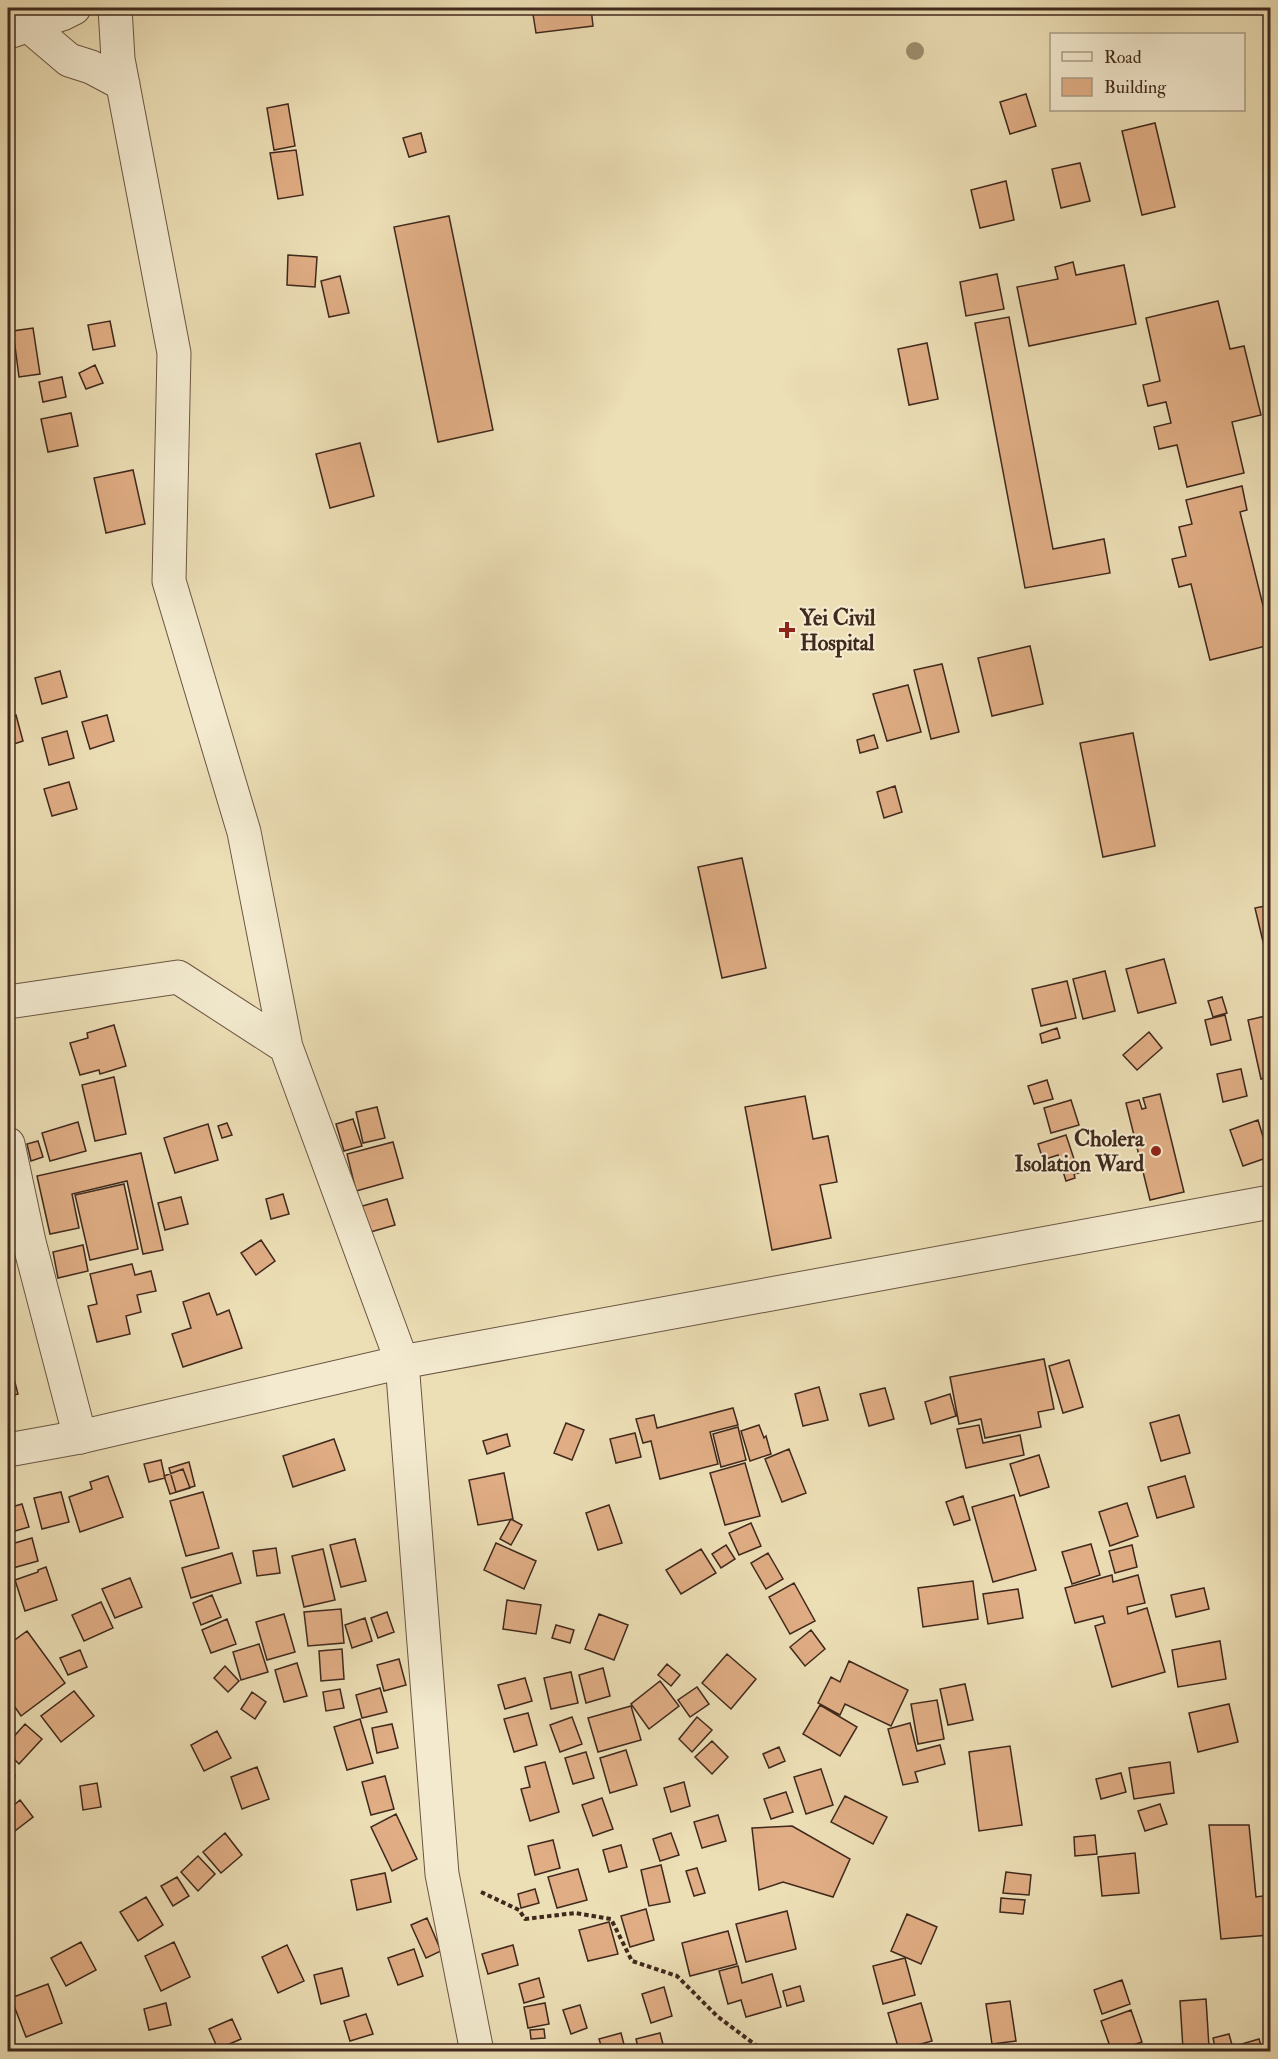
<svg xmlns="http://www.w3.org/2000/svg" width="1278" height="2059" font-family="'IM FELL Double Pica',serif">
<style>
.building{fill:#e0ad84;stroke:#40291d;stroke-width:1.5}
.lines{fill:none;stroke-linecap:round;stroke-linejoin:round}
.minor-casing{stroke:#6b5643;stroke-width:35}
.tertiary-casing{stroke:#6b5643;stroke-width:35}
.path{stroke:#40291d;stroke-width:4;stroke-dasharray:4.5 3;stroke-linecap:butt}
.minor{stroke:#f3eacf;stroke-width:33}
.tertiary{stroke:#f3eacf;stroke-width:33}
.tree{fill:#9f8f70}
.poi-dot{fill:#8f2418;stroke:#f3eacf;stroke-width:2}
.labels{text-anchor:middle;stroke-width:4.5;stroke-linejoin:round;paint-order:stroke}
.poi-label{font-size:22px;font-weight:bold;fill:#40291d;stroke:#f3eacf;text-anchor:start}
</style>
<rect width="100%" height="100%" fill="#ecdeb5"/>
<filter id="stains"><feTurbulence type="fractalNoise" baseFrequency=".00333" numOctaves="4"/><feColorMatrix values="0 0 0 0 .2 0 0 0 0 .09 0 0 0 0 .02 0 0 0 .5 -.17"/></filter>
<radialGradient id="worn" r=".72"><stop offset=".6" stop-color="#630" stop-opacity="0"/><stop offset="1" stop-color="#630" stop-opacity=".3"/></radialGradient>
<path class="building" d="M532,8H591L593,26L536,33Z
M1048,8H1066L1049,11Z
M1026,94L1036,126L1010,134L1000,102Z
M288,104L295,146L274,150L267,108Z
M1155,123L1175,207L1142,215L1122,131Z
M421,133L426,152L409,157L403,138Z
M296,150L303,195L278,199L270,153Z
M1080,163L1090,201L1061,208L1052,169Z
M1006,181L1014,220L980,228L971,190Z
M449,216L493,430L438,442L394,227Z
M288,255L317,257L315,287L287,285Z
M1073,262L1076,275L1124,265L1136,324L1029,346L1017,287L1058,279L1055,267Z
M997,274L1004,309L966,316L960,282Z
M340,276L349,313L329,317L321,281Z
M1218,301L1230,349L1244,346L1261,415L1232,422L1244,473L1187,487L1177,445L1159,449L1154,427L1171,423L1166,402L1148,406L1143,385L1160,381L1146,318Z
M1009,317L1053,549L1104,539L1110,573L1025,588L975,323Z
M110,321L115,346L93,350L88,325Z
M33,328L40,374L19,377L13,331Z
M927,343L938,399L909,405L898,349Z
M95,365L103,383L86,389L79,373Z
M62,377L66,397L43,402L39,382Z
M8,401L12,419L8,420Z
M71,413L78,446L48,452L41,419Z
M360,443L374,496L330,508L316,454Z
M133,470L145,524L106,533L94,478Z
M1242,486L1247,510L1240,512L1270,634V645L1210,660L1191,584L1179,587L1172,559L1186,556L1179,527L1192,524L1186,500Z
M1030,646L1043,704L992,716L978,658Z
M942,664L959,732L931,739L914,670Z
M60,671L67,697L42,704L35,678Z
M908,685L921,732L887,741L873,694Z
M16,715L23,741L8,746V718Z
M107,715L114,741L90,749L82,722Z
M67,731L74,758L49,765L42,738Z
M1133,733L1155,846L1103,857L1080,743Z
M874,735L878,748L860,753L857,740Z
M69,782L77,809L52,816L44,789Z
M895,786L902,812L884,818L877,792Z
M742,858L766,968L722,978L698,867Z
M1270,905V971L1255,908Z
M1164,959L1176,1003L1138,1013L1126,969Z
M1105,971L1115,1011L1083,1019L1073,979Z
M1067,981L1076,1018L1041,1026L1032,989Z
M1222,997L1227,1013L1213,1017L1208,1001Z
M1225,1015L1231,1040L1211,1045L1205,1020Z
M1270,1015V1077L1261,1079L1248,1020Z
M114,1025L126,1066L100,1074L99,1070L80,1075L70,1043L88,1038L87,1033Z
M1057,1028L1060,1038L1042,1043L1040,1034Z
M1149,1032L1162,1048L1137,1070L1123,1055Z
M1241,1069L1247,1096L1223,1102L1217,1074Z
M114,1077L126,1134L95,1141L82,1085Z
M1047,1080L1053,1099L1034,1104L1028,1086Z
M1160,1094L1184,1192L1150,1200L1126,1103L1139,1100L1142,1109L1146,1108L1143,1098Z
M805,1096L813,1139L828,1136L837,1182L820,1185L831,1238L772,1250L745,1107Z
M1071,1100L1079,1125L1051,1133L1044,1108Z
M377,1107L385,1138L363,1143L356,1112Z
M1270,1118V1136L1266,1119Z
M353,1119L362,1146L344,1151L336,1124Z
M1258,1120L1269,1157L1243,1166L1230,1130Z
M78,1122L86,1151L50,1161L42,1133Z
M227,1123L232,1135L222,1138L218,1126Z
M208,1124L218,1160L175,1173L164,1138Z
M1066,1135L1075,1162L1080,1161L1083,1172L1074,1174L1075,1178L1066,1181L1058,1155L1043,1160L1038,1144Z
M38,1141L43,1157L31,1161L27,1144Z
M393,1142L403,1178L356,1191L347,1154Z
M141,1153L163,1250L143,1254L127,1181L72,1194L79,1228L50,1234L37,1176Z
M124,1184L138,1249L90,1260L75,1195Z
M283,1194L289,1214L271,1219L266,1199Z
M181,1197L188,1224L165,1230L158,1203Z
M387,1199L395,1225L367,1233L359,1207Z
M261,1240L275,1261L256,1275L241,1253Z
M83,1245L88,1271L58,1278L53,1252Z
M132,1264L135,1275L151,1271L156,1291L137,1295L141,1312L126,1316L130,1334L97,1342L88,1306L97,1304L90,1274Z
M209,1293L217,1315L229,1310L242,1348L183,1367L172,1334L191,1328L183,1302Z
M8,1354L13,1371L8,1373Z
M1044,1359L1054,1409L1038,1412L1041,1427L985,1438L981,1419L959,1424L950,1377Z
M1069,1360L1083,1407L1063,1413L1049,1366Z
M13,1375L18,1394L8,1397V1377Z
M819,1387L828,1420L803,1426L795,1394Z
M885,1388L894,1419L869,1426L860,1394Z
M950,1394L956,1416L931,1424L925,1402Z
M733,1408L738,1425L710,1432L718,1464L660,1479L651,1441L643,1443L636,1419L654,1415L657,1428Z
M1179,1415L1190,1453L1161,1461L1150,1423Z
M566,1423L584,1430L572,1460L554,1453Z
M759,1425L764,1438L766,1436L771,1454L750,1461L741,1431Z
M979,1425L983,1443L1020,1435L1024,1455L966,1468L957,1429Z
M738,1427L746,1460L721,1467L713,1434Z
M635,1433L641,1457L616,1463L610,1439Z
M507,1434L510,1446L487,1454L483,1441Z
M334,1439L345,1470L293,1487L283,1456Z
M789,1449L806,1493L782,1502L765,1459Z
M1039,1455L1049,1487L1020,1496L1010,1464Z
M161,1460L165,1478L149,1482L144,1464Z
M189,1462L195,1486L176,1492L169,1468Z
M745,1463L760,1516L725,1525L710,1473Z
M183,1469L190,1488L170,1494L164,1476Z
M504,1473L513,1519L478,1525L469,1480Z
M108,1476L123,1517L80,1532L69,1497L92,1489L90,1482Z
M1185,1476L1194,1507L1157,1518L1148,1487Z
M61,1492L69,1522L42,1529L34,1498Z
M203,1492L219,1548L186,1556L170,1501Z
M1014,1495L1036,1570L993,1582L972,1507Z
M963,1496L970,1520L954,1525L946,1502Z
M1127,1503L1138,1536L1110,1546L1099,1512Z
M22,1504L29,1527L8,1533V1508Z
M609,1505L622,1543L598,1550L586,1513Z
M511,1519L522,1525L511,1545L500,1539Z
M751,1523L761,1546L739,1555L729,1533Z
M32,1538L38,1561L13,1568L8,1545Z
M355,1539L366,1581L341,1587L330,1545Z
M496,1543L536,1561L524,1589L484,1570Z
M1091,1544L1100,1575L1072,1584L1062,1552Z
M726,1545L735,1559L721,1568L712,1554Z
M1132,1545L1137,1567L1115,1573L1109,1551Z
M276,1548L280,1573L257,1576L253,1551Z
M323,1549L335,1600L304,1607L292,1556Z
M701,1549L716,1573L681,1594L666,1570Z
M232,1553L241,1583L191,1598L182,1568Z
M768,1553L783,1579L766,1589L751,1563Z
M46,1567L57,1600L25,1611L15,1580L38,1572V1570Z
M1112,1575L1113,1582L1138,1575L1145,1603L1127,1607L1128,1614L1147,1608L1165,1672L1112,1687L1095,1626L1105,1623L1103,1616L1075,1623L1065,1588Z
M130,1578L142,1607L115,1618L102,1589Z
M973,1581L978,1619L923,1627L918,1588Z
M794,1583L815,1621L790,1634L769,1597Z
M1204,1588L1209,1609L1176,1617L1171,1595Z
M1018,1589L1023,1618L988,1624L983,1594Z
M212,1595L221,1617L201,1625L193,1603Z
M507,1600L541,1605L536,1634L503,1629Z
M101,1602L113,1628L84,1641L72,1615Z
M341,1609L344,1643L308,1646L304,1612Z
M387,1612L394,1632L378,1638L371,1618Z
M284,1614L295,1652L267,1660L256,1622Z
M599,1614L628,1625L614,1660L585,1649Z
M365,1618L372,1641L352,1648L345,1625Z
M227,1619L236,1644L211,1653L202,1630Z
M556,1625L574,1630L570,1643L552,1638Z
M811,1630L825,1649L805,1666L790,1647Z
M27,1631L65,1683L21,1716L8,1697V1645Z
M1220,1641L1226,1679L1178,1687L1172,1650Z
M259,1644L268,1672L241,1680L233,1652Z
M342,1649L344,1679L321,1681L319,1651Z
M80,1650L87,1667L68,1675L60,1658Z
M727,1654L756,1679L731,1709L702,1683Z
M399,1659L406,1685L384,1691L377,1665Z
M849,1661L908,1690L891,1726L845,1704L840,1715L818,1703L831,1677L840,1682Z
M297,1663L307,1696L284,1702L275,1670Z
M667,1664L680,1675L671,1686L658,1675Z
M225,1666L239,1681L228,1692L214,1678Z
M603,1668L610,1696L586,1703L579,1675Z
M571,1672L578,1703L551,1709L544,1678Z
M525,1678L532,1701L505,1709L498,1685Z
M660,1681L679,1706L649,1729L631,1704Z
M965,1684L973,1720L948,1725L940,1689Z
M697,1687L709,1704L690,1717L678,1700Z
M380,1688L387,1712L362,1718L356,1695Z
M340,1689L344,1708L326,1711L323,1692Z
M74,1691L94,1716L61,1742L41,1716Z
M252,1692L266,1702L255,1719L241,1709Z
M937,1700L944,1739L918,1744L911,1704Z
M1229,1704L1238,1742L1198,1752L1189,1713Z
M820,1705L857,1727L840,1756L803,1734Z
M631,1706L641,1740L598,1752L588,1718Z
M528,1713L537,1745L514,1752L504,1719Z
M572,1717L582,1744L560,1752L550,1725Z
M697,1717L712,1730L692,1752L679,1739Z
M360,1719L373,1763L347,1770L334,1727Z
M910,1723L917,1751L940,1745L945,1764L915,1772L918,1782L903,1785L888,1729Z
M25,1724L42,1739L19,1764L8,1753V1743Z
M392,1724L398,1748L377,1753L372,1728Z
M217,1731L231,1758L204,1771L191,1745Z
M712,1741L728,1757L712,1774L695,1757Z
M1010,1746L1022,1825L979,1831L969,1752Z
M779,1747L785,1761L769,1768L763,1754Z
M626,1750L637,1785L610,1793L600,1758Z
M586,1752L594,1778L573,1784L565,1758Z
M545,1762L559,1812L530,1821L521,1789L530,1787L525,1767Z
M1170,1762L1174,1793L1134,1799L1129,1768Z
M8,1766L15,1776L8,1783Z
M257,1767L269,1799L242,1809L231,1777Z
M821,1769L833,1805L806,1814L794,1777Z
M1121,1773L1126,1792L1101,1799L1096,1779Z
M385,1776L394,1809L371,1815L362,1782Z
M684,1782L690,1806L671,1812L664,1788Z
M97,1783L101,1807L83,1810L80,1786Z
M786,1792L793,1812L771,1819L764,1799Z
M845,1796L887,1817L873,1844L831,1822Z
M602,1798L613,1829L593,1836L582,1805Z
M20,1800L33,1817L11,1834L8,1829V1810Z
M1160,1804L1167,1824L1145,1831L1138,1811Z
M396,1814L417,1859L392,1871L371,1827Z
M718,1815L726,1841L702,1848L694,1822Z
M1209,1825H1249L1256,1897L1270,1895V1935L1221,1939Z
M792,1826L850,1859L833,1897L783,1882L759,1890L752,1828Z
M225,1833L242,1855L221,1873L203,1852Z
M671,1833L679,1855L660,1861L653,1839Z
M1095,1835L1097,1854L1075,1856L1074,1837Z
M553,1840L560,1868L535,1875L528,1846Z
M621,1845L627,1867L609,1872L603,1850Z
M1135,1853L1139,1893L1102,1896L1098,1857Z
M198,1856L215,1874L198,1891L181,1872Z
M8,1857L14,1868L8,1871Z
M661,1865L670,1902L649,1906L641,1870Z
M697,1868L705,1893L694,1896L686,1871Z
M578,1869L587,1900L557,1908L548,1877Z
M1006,1872L1031,1875L1029,1895L1003,1893Z
M385,1873L391,1902L357,1910L351,1880Z
M177,1877L189,1896L173,1906L161,1886Z
M535,1889L539,1903L521,1908L518,1894Z
M146,1897L163,1925L138,1941L120,1912Z
M1001,1898L1025,1900L1023,1914L1000,1912Z
M646,1909L654,1940L630,1947L621,1916Z
M787,1911L796,1949L746,1962L736,1924Z
M907,1914L937,1927L921,1964L891,1951Z
M427,1918L441,1951L426,1958L411,1925Z
M609,1922L618,1954L588,1961L579,1930Z
M728,1931L737,1964L690,1976L682,1943Z
M81,1942L96,1970L66,1986L51,1958Z
M174,1942L190,1977L161,1991L145,1956Z
M287,1945L304,1981L278,1993L262,1957Z
M513,1945L518,1965L488,1974L482,1954Z
M414,1949L423,1976L398,1985L388,1958Z
M905,1958L915,1995L883,2004L873,1966Z
M738,1966L742,1983L772,1974L781,2007L746,2017L741,2000L728,2004L719,1971Z
M342,1968L349,1996L321,2004L314,1975Z
M539,1978L544,1997L524,2003L519,1984Z
M1122,1980L1130,2004L1102,2014L1094,1990Z
M48,1984L62,2023L26,2037L11,1998Z
M800,1986L804,2001L787,2006L783,1991Z
M664,1987L672,2016L651,2023L642,1994Z
M1206,1999L1209,2047L1183,2049L1180,2001Z
M1010,2001L1016,2041L992,2044L986,2004Z
M166,2003L171,2025L149,2030L144,2009Z
M545,2003L549,2024L528,2028L524,2007Z
M921,2003L932,2041L899,2050L888,2013Z
M580,2005L587,2028L571,2034L563,2010Z
M1131,2010L1142,2042L1112,2052L1101,2021Z
M366,2014L373,2034L350,2041L344,2021Z
M232,2019L241,2039L218,2049L209,2029Z
M544,2029L545,2038L531,2039L530,2030Z
M621,2033L626,2052H603L599,2039Z
M660,2033L665,2052H639L636,2039Z
M1229,2034L1234,2052H1216L1213,2038Z
M1259,2039L1263,2052H1236L1235,2046Z"/>
<g class="lines">
<g class="minor-casing">
<path id="minor" d="M115,8L118,59L174,353L169,581L244,832L286,1047L402,1362L442,1874L477,2052
M29,26L69,60L91,67L123,84
M12,31L62,14L74,8
M8,1002L178,977L286,1047
M8,1144L29,1242L80,1437"/>
</g>
<g class="tertiary-casing">
<path id="tertiary" d="M8,1450L80,1437L402,1362L1270,1202"/>
</g>
<path class="path" d="M481,1892L519,1910L525,1919L575,1913L611,1919L632,1961L677,1976L717,2016L765,2052
M779,2052H789"/>
<use href="#minor" class="minor"/>
<use href="#tertiary" class="tertiary"/>
</g>
<circle class="tree" cx="915" cy="51" r="9"/>
<g class="poi-dot">
<path d="M784 621h6v6h6v6h-6v6h-6v-6h-6v-6h6z"/>
<circle cx="1156" cy="1151" r="6"/>
</g>
<g class="labels">
<g class="poi-label">
<text x="800" y="625">Yei Civil<tspan x="800" dy="25">Hospital</tspan></text>
<text x="1144" y="1146" text-anchor="end">Cholera<tspan x="1144" dy="25">Isolation Ward</tspan></text>
</g>
</g>
<rect width="1278" height="2059" fill="none" stroke="#ecdeb5" stroke-width="30"/>
<rect x="9" y="9" width="1260" height="2041" fill="none" stroke="#40291d" stroke-width="3"/>
<rect x="15" y="15" width="1248" height="2029" fill="none" stroke="#40291d" stroke-width="1.5"/>
<rect x="1050" y="33" width="195" height="78" fill="#f3eacf" stroke="#ab9d88" stroke-width="1.5"/>
<rect x="1062" y="52" width="30" height="9" fill="#f3eacf" stroke="#ab9d88" stroke-width="1.5"/>
<text x="1104" y="63" font-size="18" fill="#40291d">Road</text>
<rect x="1062" y="78" width="30" height="18" fill="#e0ad84" stroke="#ab9d88" stroke-width="1.5"/>
<text x="1104" y="93" font-size="18" fill="#40291d">Building</text>
<rect width="100%" height="100%" filter="url(#stains)"/>
<rect width="100%" height="100%" fill="url(#worn)"/>
</svg>
